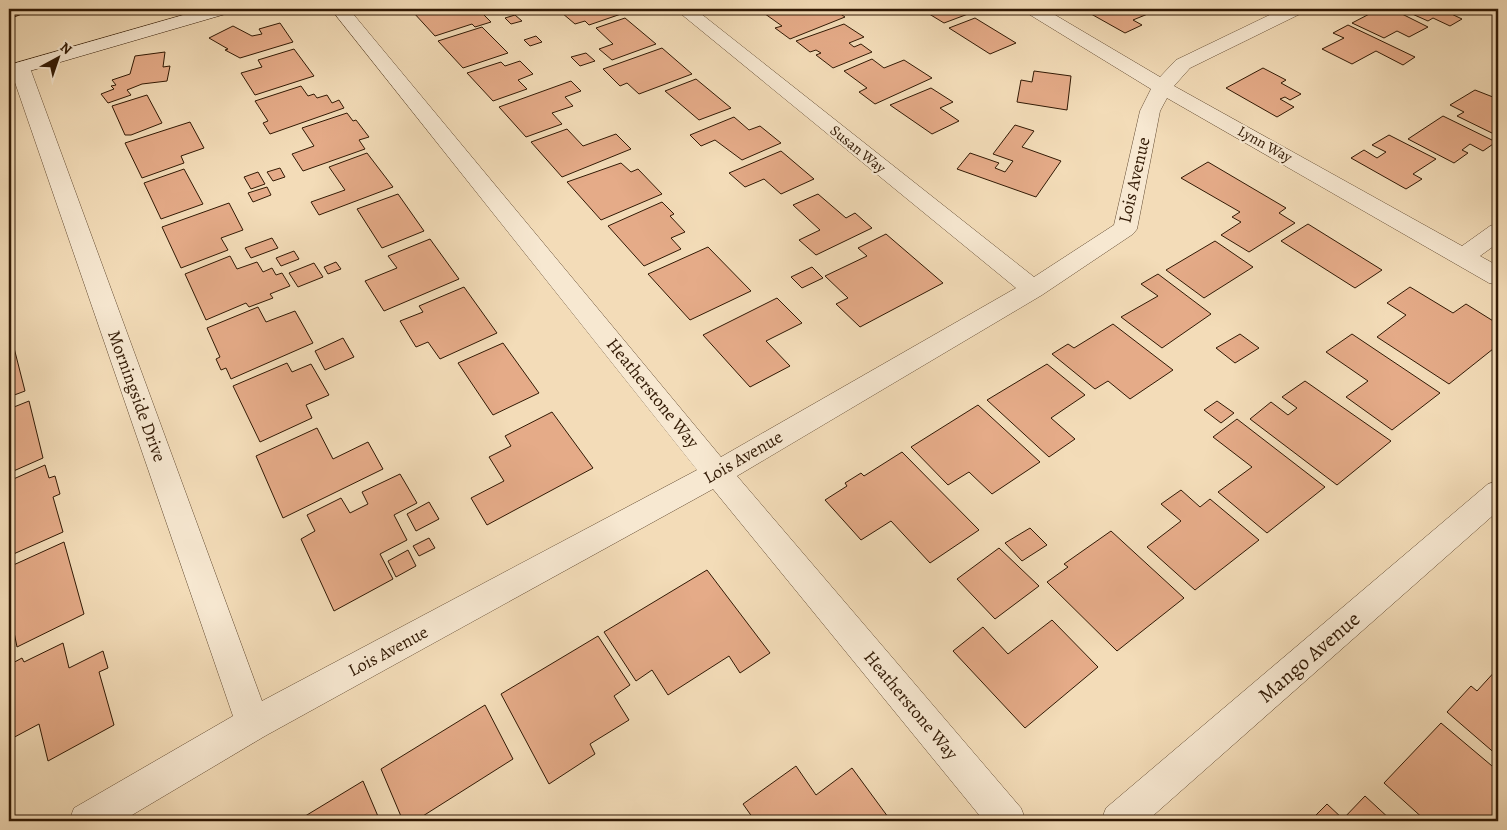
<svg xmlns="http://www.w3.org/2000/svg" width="1507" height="830" font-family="Alegreya,serif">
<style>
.building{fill:#e5ab88;stroke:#311904}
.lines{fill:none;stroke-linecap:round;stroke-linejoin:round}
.street-casing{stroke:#624a31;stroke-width:1}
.secondary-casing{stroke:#311904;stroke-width:1}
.street{fill:#f7e8d1;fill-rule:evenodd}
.secondary{fill:#f7e8d1;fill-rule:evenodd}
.labels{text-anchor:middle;stroke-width:4.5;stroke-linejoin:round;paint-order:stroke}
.far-street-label{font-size:15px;fill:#311904;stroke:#f7e8d1}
.street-label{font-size:18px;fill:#311904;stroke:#f7e8d1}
.near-street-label{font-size:21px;fill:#311904;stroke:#f7e8d1}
</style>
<rect width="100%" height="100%" fill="#f3dcb8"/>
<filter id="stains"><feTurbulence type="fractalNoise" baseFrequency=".004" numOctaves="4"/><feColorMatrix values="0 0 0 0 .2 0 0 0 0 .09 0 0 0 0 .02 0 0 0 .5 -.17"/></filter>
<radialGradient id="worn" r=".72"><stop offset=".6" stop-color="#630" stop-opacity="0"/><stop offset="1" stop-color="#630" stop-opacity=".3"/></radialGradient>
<path class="building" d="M9,9H30L32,10L9,19Z
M423,9H478L491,22L475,27L472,24L435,36L413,12Z
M574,9H614L621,14L589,25L585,21L575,24L562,13Z
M768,9H833L845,17L790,39L775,28L782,26L761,11Z
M921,9H960L968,14L944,23Z
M1087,9H1151L1155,11L1133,20L1142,25L1125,33L1084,10Z
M1379,9H1392L1428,27L1409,37L1397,31L1384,38L1352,23Z
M1401,9H1446L1443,10L1462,19L1450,26L1433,18L1428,21Z
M515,15L522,21L511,24L505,18Z
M625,18L656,44L612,60L599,49L613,44L596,28Z
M975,18L1016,43L990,54L949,28Z
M280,23L293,42L240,58L225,50L228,49L209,38L233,26L252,36L262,34L259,29Z
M844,24L864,37L849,43L854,47L861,44L872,52L833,68L816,55L821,53L816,50L810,52L796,41Z
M1348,25L1415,57L1403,65L1376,51L1352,64L1322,49L1344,38L1333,33Z
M482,27L508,53L463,68L438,41Z
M536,36L542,42L530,46L524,40Z
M662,48L692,74L639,94L627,83L620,86L603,69Z
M294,49L314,76L255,95L241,73L262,67L258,60Z
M165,52L163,67L170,66L167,81L142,84L127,90L131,95L108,103L101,94L114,89L111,86L116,85L112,80L130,74L135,56Z
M586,53L595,61L580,66L571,57Z
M872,59L884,68L904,60L932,78L875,104L859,92L867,88L844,71Z
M520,61L533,74L518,80L527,89L493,101L467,73L501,62L505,66Z
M1263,68L1286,80L1281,83L1301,94L1290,100L1285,97L1280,99L1294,107L1277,117L1226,88Z
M1034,71L1071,76L1067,110L1017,102L1021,80L1032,82Z
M696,79L731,108L699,120L665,91Z
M571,81L581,91L565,97L573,106L552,113L562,124L526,137L499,107Z
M301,86L308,96L314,94L317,98L327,95L332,103L339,100L344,108L270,134L263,123L268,121L255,101Z
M931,88L953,102L940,108L959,121L932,134L890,105Z
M1475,90L1498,99V133L1496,135L1457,116L1464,112L1450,105Z
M147,95L162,123L131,135H125L112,106Z
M347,113L353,121L356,120L369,137L359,140L365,149L303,171L292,154L314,146L302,128Z
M1443,116L1496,142L1483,151L1470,144L1462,150L1468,153L1454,163L1408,139Z
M734,117L749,130L760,126L781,143L742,160L715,140L701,146L690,135Z
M190,122L204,148L181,156L184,163L142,178L125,143Z
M1015,125L1034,131L1022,147L1061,161L1036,197L957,169L970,153L999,163L995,168L1005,172L1013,161L993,154Z
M567,129L583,146L616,134L631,149L562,177L531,142Z
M1389,135L1436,159L1413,174L1422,179L1406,189L1351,158L1364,150L1377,158L1386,152L1372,145Z
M781,151L814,179L781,194L764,179L745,187L729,173Z
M367,153L393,187L319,215L311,202L345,190L329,167Z
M1208,162L1286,208L1279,213L1295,223L1249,252L1221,235L1241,222L1232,217L1240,212L1181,178Z
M621,163L631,172L638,169L662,194L601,220L567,182Z
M280,168L285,177L273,181L267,172Z
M184,169L203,204L161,219L144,183Z
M258,172L265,184L251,189L244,177Z
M267,187L271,195L253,202L248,193Z
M398,194L424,231L382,248L357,209Z
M818,194L846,218L855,213L872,228L816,255L799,240L820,230L793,205Z
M662,202L674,214L670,216L685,232L671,238L681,249L644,266L608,226Z
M229,203L243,230L221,238L228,250L181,268L162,227Z
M1308,224L1382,270L1355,288L1281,241Z
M886,234L943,283L860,327L836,304L848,298L825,276L867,256L858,248Z
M272,238L278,248L251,258L245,248Z
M430,239L459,279L384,311L365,281L397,268L388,256Z
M1215,241L1253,267L1204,298L1166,270Z
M708,247L751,291L690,320L648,274Z
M294,251L299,259L281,266L276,258Z
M230,256L237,269L257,262L263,272L272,268L276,275L282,273L290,286L270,294L273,298L249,307L246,303L206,320L185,274Z
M336,262L341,269L328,274L324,267Z
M314,263L323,277L298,287L289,273Z
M812,267L823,278L802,288L791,277Z
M1158,274L1211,314L1162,348L1121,317L1158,296L1141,284Z
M464,287L497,333L440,359L428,342L416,347L400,321L423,312L419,306Z
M1410,287L1453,313L1466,304L1498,324V345L1449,384L1377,337L1406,315L1387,303Z
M777,298L802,323L766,341L790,366L750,387L703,335Z
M258,307L266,322L295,311L313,343L231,379L226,368L221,370L216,359L220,357L207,328Z
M1113,324L1173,370L1130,399L1108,381L1095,389L1052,354L1068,344L1074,348Z
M1240,334L1259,348L1235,363L1216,348Z
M1352,334L1440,393L1392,430L1346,397L1368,381L1326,352Z
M343,338L354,357L325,370L315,351Z
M12,340L25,391L9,397V342Z
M503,343L539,393L493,415L458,363Z
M287,363L292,372L311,364L329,395L306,405L312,418L260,442L233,386Z
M1047,364L1085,395L1051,418L1075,439L1049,457L987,400Z
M1305,381L1391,441L1337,485L1250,419L1271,402L1288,415L1297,408L1282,397Z
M29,401L43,458L9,473V409Z
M1217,401L1234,413L1221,423L1204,410Z
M978,405L1040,462L992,494L969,472L948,485L911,447Z
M552,412L593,468L487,525L471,498L504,481L489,457L511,446L505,436Z
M1237,419L1325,487L1267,533L1218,492L1252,467L1213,437Z
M317,428L333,459L368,442L383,469L283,518L256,456Z
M902,452L979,530L930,563L891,521L861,540L825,500L847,486L845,483L861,473L864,476Z
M45,465L49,478L55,476L60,494L53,497L63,532L9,556V481Z
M400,474L417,503L394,515L407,540L380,554L393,579L334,611L301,539L315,531L307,515L341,498L350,513L368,504L362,492Z
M1181,490L1200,507L1210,499L1259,540L1195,590L1147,547L1181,521L1161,504Z
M429,502L439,519L416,531L407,514Z
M1030,528L1047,545L1022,561L1005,543Z
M1111,531L1184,598L1117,651L1047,582L1068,567L1064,564Z
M429,538L435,548L419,556L413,546Z
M64,542L84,614L17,647L9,607V567Z
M999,548L1039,586L995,619L957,579Z
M408,550L416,566L396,577L388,561Z
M707,570L770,653L740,673L729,656L668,695L652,670L636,681L604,632Z
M1052,620L1098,667L1025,728L953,651L983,627L1008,654Z
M598,636L630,685L614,696L629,720L590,744L595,754L549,784L501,694Z
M63,643L69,668L103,651L108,668L99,672L114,725L48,761L39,724L9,740V665L22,658L24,662Z
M1498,668V756L1447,712L1471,686L1477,691Z
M485,705L513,759L415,821H403L381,769Z
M1441,723L1498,771V821H1426L1384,783Z
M796,766L816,795L852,768L891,821H755L743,804Z
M363,781L380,821H297Z
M1365,796L1392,821H1310L1327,804L1343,819Z"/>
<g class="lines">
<g class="street-casing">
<path id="street" d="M331,9H349L721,457L1016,288L675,9H695L1034,277L1114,225L1140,111L1151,89L1027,13L1024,9H1045L1160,77L1176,60L1282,9H1305L1302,13L1190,68L1174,86L1462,246L1490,226L1498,223V243L1480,256L1498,266V285L1489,283L1167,98L1160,111L1137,229L1133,234L1042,295L737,476L1021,808L1026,821H984L713,489L265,736L122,821H69L74,808L233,716L10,68L13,64H27L30,68L262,701L697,470Z
M1498,481V511L1147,821H1101L1106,808L1488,484Z"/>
</g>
<g class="secondary-casing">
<path id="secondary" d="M204,9H232L229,13L9,77V65Z"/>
</g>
<use href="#street" class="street"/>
<use href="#secondary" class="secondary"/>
</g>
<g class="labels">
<g class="far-street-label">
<text transform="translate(1265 144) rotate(29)" y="5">Lynn Way</text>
<text transform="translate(858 149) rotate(39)" y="5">Susan Way</text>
</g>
<g class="street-label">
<text transform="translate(1134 180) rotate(-77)" y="6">Lois Avenue</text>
<text transform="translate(653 393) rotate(51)" y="6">Heatherstone Way</text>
<text transform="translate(137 396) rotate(70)" y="6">Morningside Drive</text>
<text transform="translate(743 457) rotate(-30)" y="6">Lois Avenue</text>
<text transform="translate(388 651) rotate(-28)" y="6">Lois Avenue</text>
<text transform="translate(911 705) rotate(50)" y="6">Heatherstone Way</text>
</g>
<g class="near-street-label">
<text transform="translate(1309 657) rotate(-41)" y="7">Mango Avenue</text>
</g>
</g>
<rect width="1507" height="830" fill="none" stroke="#f3dcb8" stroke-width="30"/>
<rect x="10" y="10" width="1487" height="810" fill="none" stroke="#311904" stroke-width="2.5"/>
<rect x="15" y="15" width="1477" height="800" fill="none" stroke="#311904"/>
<g transform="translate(58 58) rotate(40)" stroke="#f7e8d1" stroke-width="4" paint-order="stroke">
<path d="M0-4L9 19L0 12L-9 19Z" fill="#311904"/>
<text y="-8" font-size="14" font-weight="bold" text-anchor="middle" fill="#311904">N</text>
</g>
<rect width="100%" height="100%" filter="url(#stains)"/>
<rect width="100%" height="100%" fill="url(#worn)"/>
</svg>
